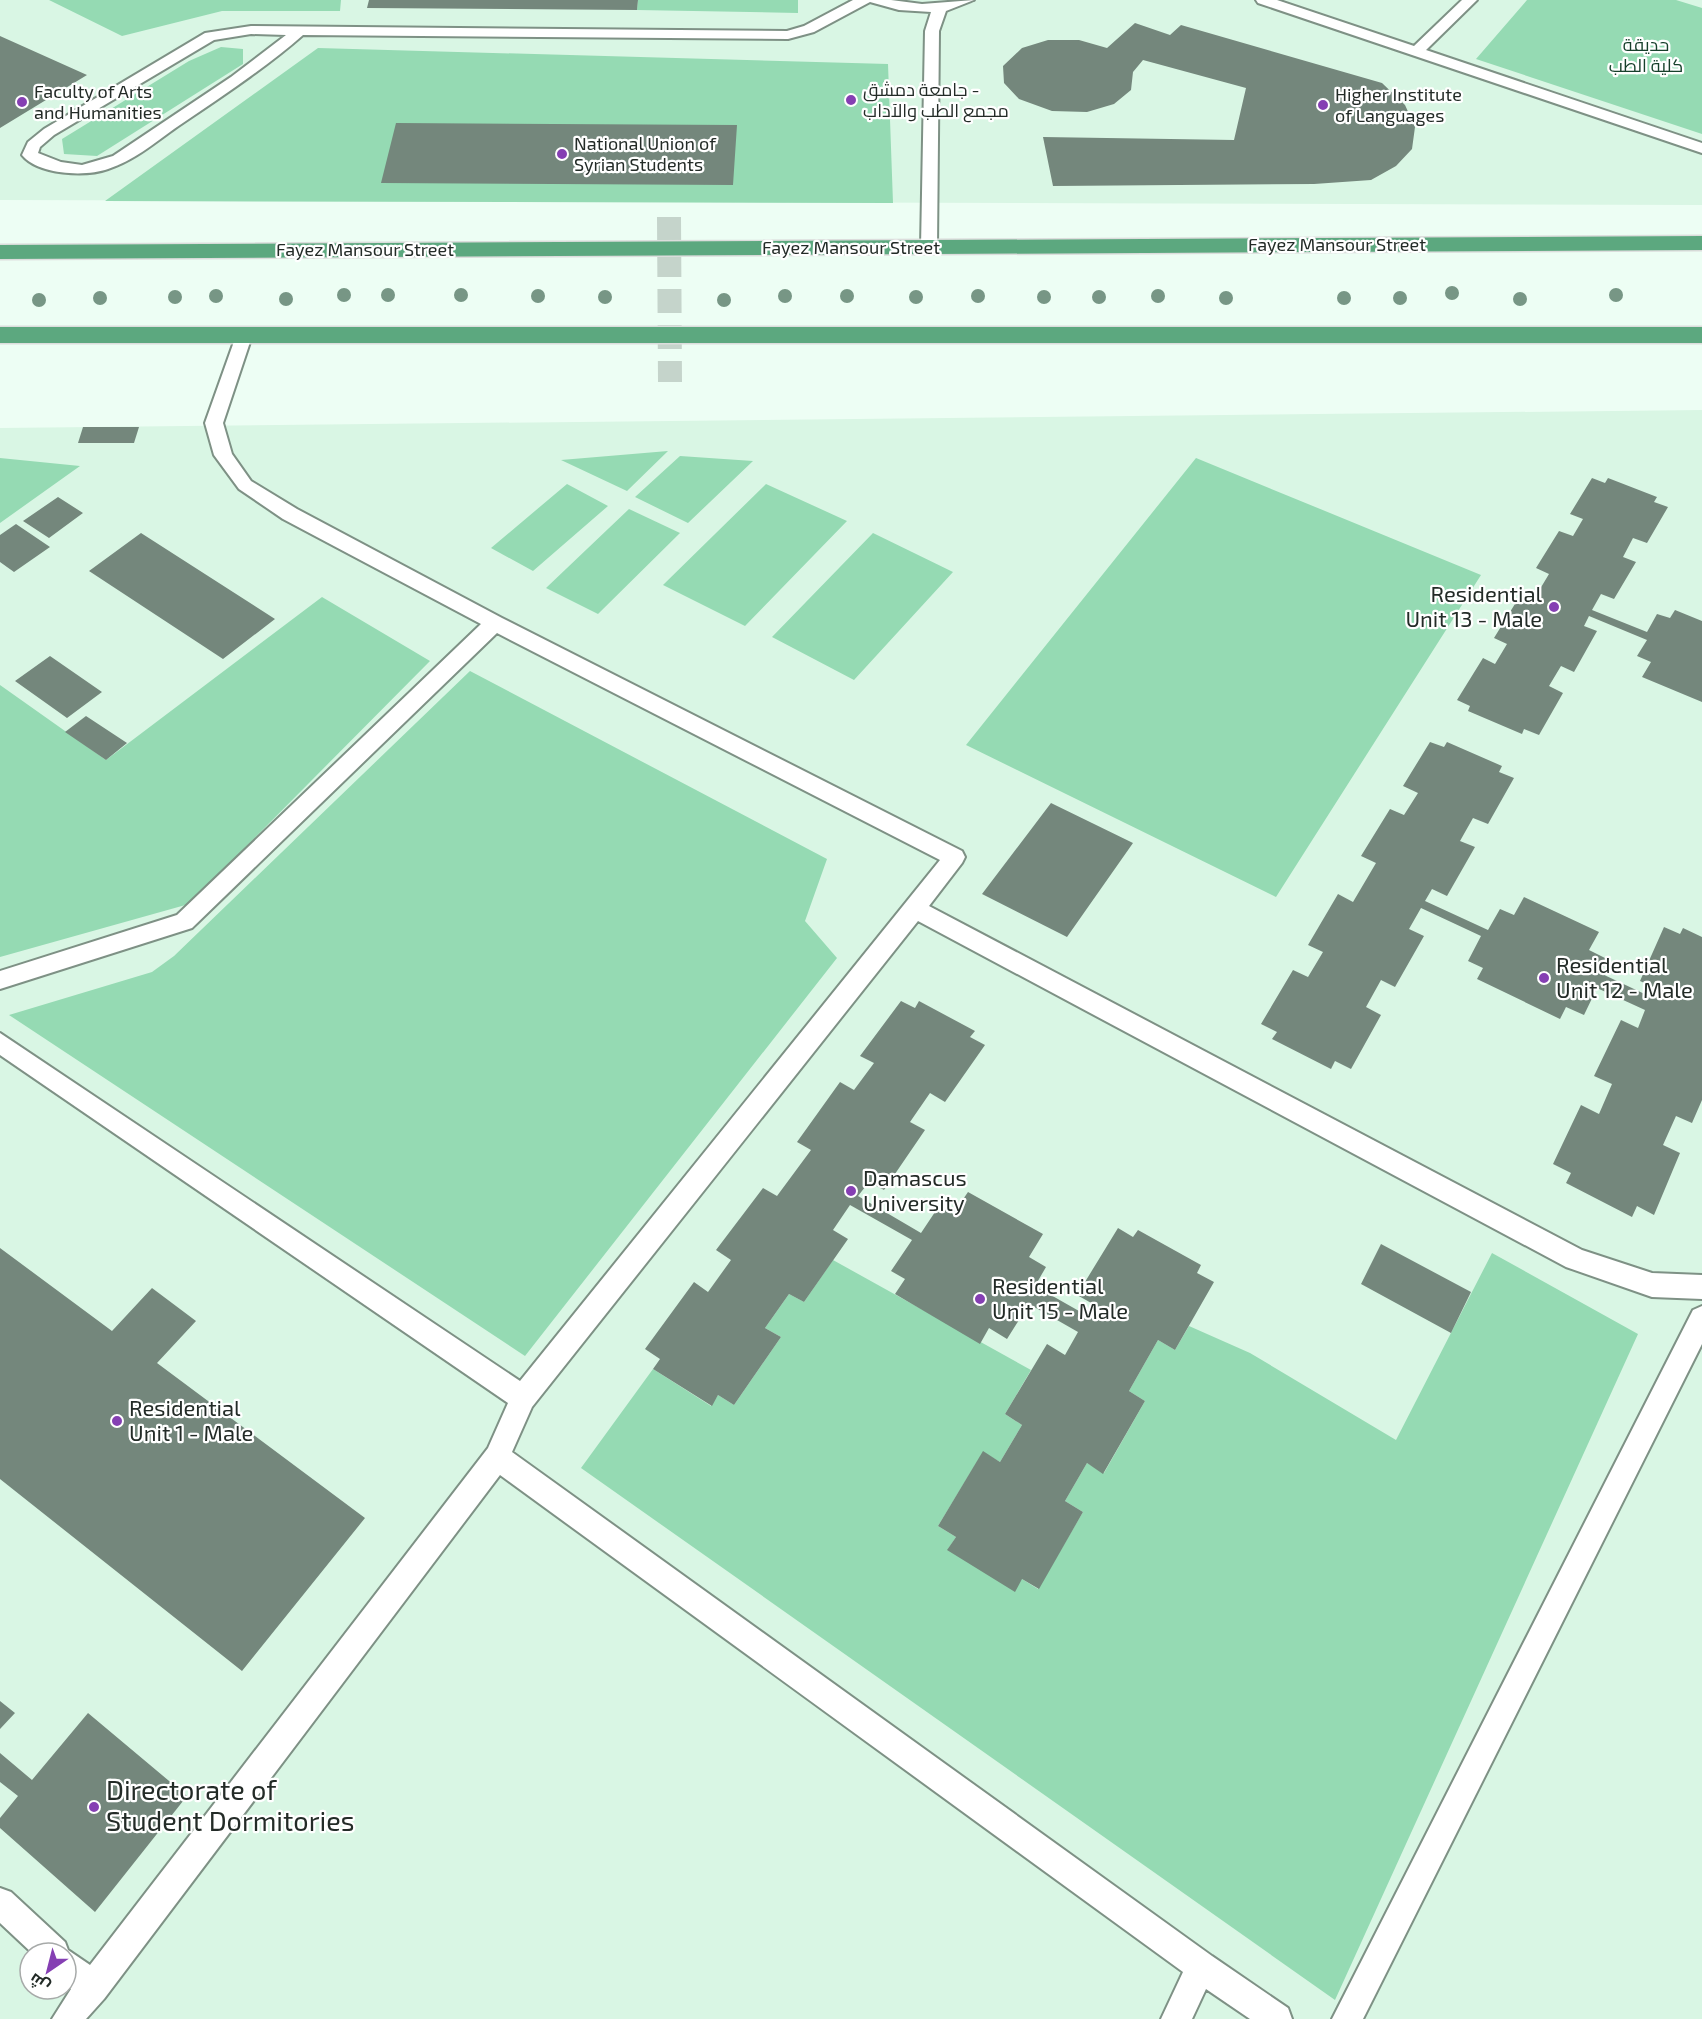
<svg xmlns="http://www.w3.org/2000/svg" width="1702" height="2019" font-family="'Exo 2',Cairo,sans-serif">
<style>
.built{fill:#d9f6e4;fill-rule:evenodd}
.green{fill:#95dab3}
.building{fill:#74877c}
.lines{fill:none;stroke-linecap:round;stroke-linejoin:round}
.street-tunnel{stroke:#c5d4cb;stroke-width:24;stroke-dasharray:24 12;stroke-linecap:butt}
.lane-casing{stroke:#7e9185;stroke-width:4}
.highway-casing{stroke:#dcdddc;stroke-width:3}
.lane{fill:#fff;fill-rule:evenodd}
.highway{fill:#5ca87f;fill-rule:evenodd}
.tree{fill:#779685}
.poi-dot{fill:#853fb3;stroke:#fff;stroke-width:2}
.labels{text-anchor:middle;stroke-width:4.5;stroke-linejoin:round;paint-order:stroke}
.far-park-label{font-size:18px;fill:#16402b;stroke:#fff}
.far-poi-label{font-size:18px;fill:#232b27;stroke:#fff;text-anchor:start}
.far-street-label{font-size:18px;fill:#232b27;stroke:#fff}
.poi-label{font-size:22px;fill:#232b27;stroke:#fff;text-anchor:start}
.near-poi-label{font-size:27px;fill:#232b27;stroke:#fff;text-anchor:start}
</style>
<rect width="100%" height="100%" fill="#edfef4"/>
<path class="built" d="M0,0H1702V205L0,200Z
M1702,410V2019H0V428ZM30,1953H66V1989H30Z"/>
<path class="green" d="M49,0H341L340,11H222L122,36Z
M638,0H798V13L637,10Z
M1527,0H1676L1702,8V134L1476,59Z
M221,47L243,49V64L97,156L64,154L62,139L189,61Z
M318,48L888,64L893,203L105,201Z
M668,451L627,491L561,460Z
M680,456L753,461L688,523L635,497Z
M0,458L80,466L0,523Z
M1196,458L1481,575L1276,897L966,745Z
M567,484L608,506L533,571L491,548Z
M766,484L847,521L745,626L663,585Z
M629,509L680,533L598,614L546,588Z
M873,533L953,572L854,680L772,637Z
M322,597L430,661L189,904L0,957V685L106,760Z
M470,671L827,859L805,921L837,958L525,1356L9,1015L152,972L174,956Z
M1492,1253L1638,1334L1335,2000L581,1468L653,1369L711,1406L718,1395L734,1405L781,1337L765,1328L789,1294L804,1302L833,1260L1031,1370L1005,1414L1022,1425L1000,1462L983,1452L938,1526L956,1537L948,1549L1022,1579L1038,1589L1083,1512L1065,1501L1087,1463L1104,1473L1145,1401L1129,1391L1158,1340L1175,1350L1189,1326L1250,1353L1396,1440Z"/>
<path class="building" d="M369,0H638L637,10L367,8Z
M1135,23L1170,35L1181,25L1382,83L1405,105L1415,127L1412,149L1396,166L1371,180L1314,184L1053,186L1043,137L1234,140L1246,88L1143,60L1133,72L1131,90L1114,104L1087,112L1052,111L1019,99L1004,83L1003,66L1022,48L1048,40H1079L1107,48Z
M0,36L87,75L0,128Z
M396,123L737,125L733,185L381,183Z
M83,427H139L134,443H78Z
M1592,478L1605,483L1608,478L1657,497L1654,502L1668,507L1647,543L1633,538L1623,557L1636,562L1614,599L1601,594L1592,610L1647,632L1657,614L1670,618L1675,610L1702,621V702L1642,677L1651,662L1637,656L1647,640L1589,616L1584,626L1597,631L1574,672L1561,666L1549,686L1563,693L1539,735L1524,729L1522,734L1468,711L1470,706L1457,700L1483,658L1495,664L1507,644L1494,638L1518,599L1531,604L1549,574L1536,568L1559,531L1573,536L1583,519L1570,514Z
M58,497L83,513L49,538L23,521Z
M16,524L50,547L14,572L0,562V535Z
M141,533L275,619L223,659L89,571Z
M50,656L102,692L67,718L15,681Z
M86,716L127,743L106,760L65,732Z
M1430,742L1444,747L1447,742L1502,766L1499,772L1514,778L1488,824L1473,818L1460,841L1475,847L1447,896L1432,889L1425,901L1488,930L1500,909L1514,915L1524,897L1599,932L1589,950L1607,959L1600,973L1651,997L1655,988L1640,981L1664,927L1680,934L1683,928L1702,937V1100L1692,1123L1676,1116L1663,1145L1680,1153L1654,1215L1637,1206L1632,1217L1566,1183L1571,1173L1553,1164L1581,1105L1599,1114L1612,1084L1594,1076L1621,1020L1638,1028L1645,1010L1597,988L1584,1015L1566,1007L1560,1019L1477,979L1483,968L1468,961L1481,936L1421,908L1409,929L1424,936L1395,987L1381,980L1366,1007L1381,1015L1351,1069L1335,1061L1331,1069L1272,1039L1277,1032L1261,1024L1293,970L1308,977L1323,952L1308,945L1338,894L1353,902L1376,863L1361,856L1390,809L1404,815L1418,793L1403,786Z
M1051,803L1133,843L1067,937L982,894Z
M901,1001L915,1008L919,1001L975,1031L970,1037L985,1045L945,1102L930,1093L910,1122L925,1130L884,1190L869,1182L858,1196L921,1233L939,1206L953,1214L968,1192L1043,1234L1029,1257L1046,1267L1035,1286L1086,1315L1093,1304L1077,1295L1118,1228L1133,1237L1138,1230L1201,1265L1197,1273L1214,1282L1175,1350L1158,1340L1129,1391L1145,1401L1103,1474L1087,1463L1065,1501L1083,1512L1039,1589L1022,1579L1015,1592L947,1550L956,1537L938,1526L983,1451L1000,1462L1022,1425L1005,1414L1047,1344L1065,1355L1078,1332L1029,1304L1007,1339L989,1328L980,1344L895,1294L905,1279L891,1271L912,1240L850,1205L833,1230L848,1239L804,1302L789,1294L765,1328L781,1337L734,1405L718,1395L712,1406L653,1369L660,1359L645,1349L694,1282L708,1292L731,1260L716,1250L763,1188L777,1196L811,1150L797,1142L840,1082L854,1090L874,1063L860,1056Z
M1381,1244L1471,1292L1451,1333L1361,1284Z
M0,1248L112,1331L152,1288L196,1321L157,1363L365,1518L242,1671L0,1479Z
M0,1701L15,1713L0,1729Z
M88,1713L187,1796L95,1912L0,1828V1818L18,1796L0,1782V1753L32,1780Z"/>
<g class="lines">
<path class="street-tunnel" d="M669,217L670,382"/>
<g class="lane-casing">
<path id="lane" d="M853,0H891L922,4L974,0L946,11L939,31L937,247L935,251H923L921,247L925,31L931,12L899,10L870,2L814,32L788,39L303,35C263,70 218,99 174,129C153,144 133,161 108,169C86,177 38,175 22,155L28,142L44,129L205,33L251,26L787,31L804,26ZM251,34L286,35L231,77L113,156L82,165L61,162L38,153L40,147L54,135L214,40Z
M1256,0H1277L1414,46L1462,0H1477L1426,50L1702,143V153L1258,3Z
M244,331L252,336L223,423L232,454L251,481L297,509L502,618L962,851L965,857L962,863L929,906L1582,1250L1652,1273L1702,1275V1299L1652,1297L1566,1267L918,921L532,1407L512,1452L1212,1956L1288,2008L1292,2019H1250L1206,1989L1192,2019H1161L1183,1972L500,1475L104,1999L86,2019H52L71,1989L66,1984V1953H32L0,1923V1888L11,1892L65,1942L68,1950L90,1965L488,1448L508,1403L0,1055V1033L520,1381L940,860L497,633L192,928L0,989V971L177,915L481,624L283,519L239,489L214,455L205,423L236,336Z
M1702,1306V1344L1363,2019H1332L1693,1310Z"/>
</g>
<g class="highway-casing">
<path id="highway" d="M1702,236V250L0,259V245Z
M0,327H1702V343H0Z"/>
</g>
<use href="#lane" class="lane"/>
<use href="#highway" class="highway"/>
</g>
<g class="tree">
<circle cx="1452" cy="293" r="7"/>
<circle cx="344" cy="295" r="7"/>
<circle cx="388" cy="295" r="7"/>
<circle cx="461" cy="295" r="7"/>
<circle cx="1616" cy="295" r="7"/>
<circle cx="216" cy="296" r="7"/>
<circle cx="538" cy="296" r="7"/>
<circle cx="785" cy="296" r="7"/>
<circle cx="847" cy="296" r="7"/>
<circle cx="978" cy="296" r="7"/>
<circle cx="1158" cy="296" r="7"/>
<circle cx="175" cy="297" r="7"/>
<circle cx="605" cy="297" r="7"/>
<circle cx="916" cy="297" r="7"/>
<circle cx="1044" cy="297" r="7"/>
<circle cx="1099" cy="297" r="7"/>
<circle cx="100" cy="298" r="7"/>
<circle cx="1226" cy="298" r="7"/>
<circle cx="1344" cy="298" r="7"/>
<circle cx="1400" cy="298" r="7"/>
<circle cx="286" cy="299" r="7"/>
<circle cx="1520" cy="299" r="7"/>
<circle cx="39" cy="300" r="7"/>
<circle cx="724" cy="300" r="7"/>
</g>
<g class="poi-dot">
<circle cx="851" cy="100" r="6"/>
<circle cx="22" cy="102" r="6"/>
<circle cx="1323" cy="105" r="6"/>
<circle cx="562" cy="154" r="6"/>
<circle cx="1554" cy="607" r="6"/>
<circle cx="1544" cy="978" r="6"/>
<circle cx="851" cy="1191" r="6"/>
<circle cx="980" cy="1299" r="6"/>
<circle cx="117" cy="1421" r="6"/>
<circle cx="94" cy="1807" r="6"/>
</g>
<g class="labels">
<g class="far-park-label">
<text x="1646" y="51">حديقة<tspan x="1646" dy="21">كلية الطب</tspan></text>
</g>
<g class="far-poi-label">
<text x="863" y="96">جامعة دمشق -<tspan x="863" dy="21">مجمع الطب والآداب</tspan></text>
<text x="34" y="98">Faculty of Arts<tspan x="34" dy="21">and Humanities</tspan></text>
<text x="1335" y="101">Higher Institute<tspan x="1335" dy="21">of Languages</tspan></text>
<text x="574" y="150">National Union of<tspan x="574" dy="21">Syrian Students</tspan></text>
</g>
<g class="far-street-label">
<text x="1337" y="251">Fayez Mansour Street</text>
<text x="851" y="254">Fayez Mansour Street</text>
<text x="365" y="256">Fayez Mansour Street</text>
</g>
<g class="poi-label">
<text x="1542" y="602" text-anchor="end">Residential<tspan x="1542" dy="25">Unit 13 - Male</tspan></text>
<text x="1556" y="973">Residential<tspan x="1556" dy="25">Unit 12 - Male</tspan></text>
<text x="863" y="1186">Damascus<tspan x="863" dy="25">University</tspan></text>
<text x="992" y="1294">Residential<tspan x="992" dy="25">Unit 15 - Male</tspan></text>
<text x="129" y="1416">Residential<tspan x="129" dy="25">Unit 1 - Male</tspan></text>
</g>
<g class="near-poi-label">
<text x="106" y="1800">Directorate of<tspan x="106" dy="31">Student Dormitories</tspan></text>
</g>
</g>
<g transform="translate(48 1971) rotate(215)"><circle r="28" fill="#ffffff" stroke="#a7aaa9" stroke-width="1.5"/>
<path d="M0-4.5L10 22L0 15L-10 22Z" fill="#853fb3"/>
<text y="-9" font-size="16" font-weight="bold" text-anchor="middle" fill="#232b27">ش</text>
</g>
</svg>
